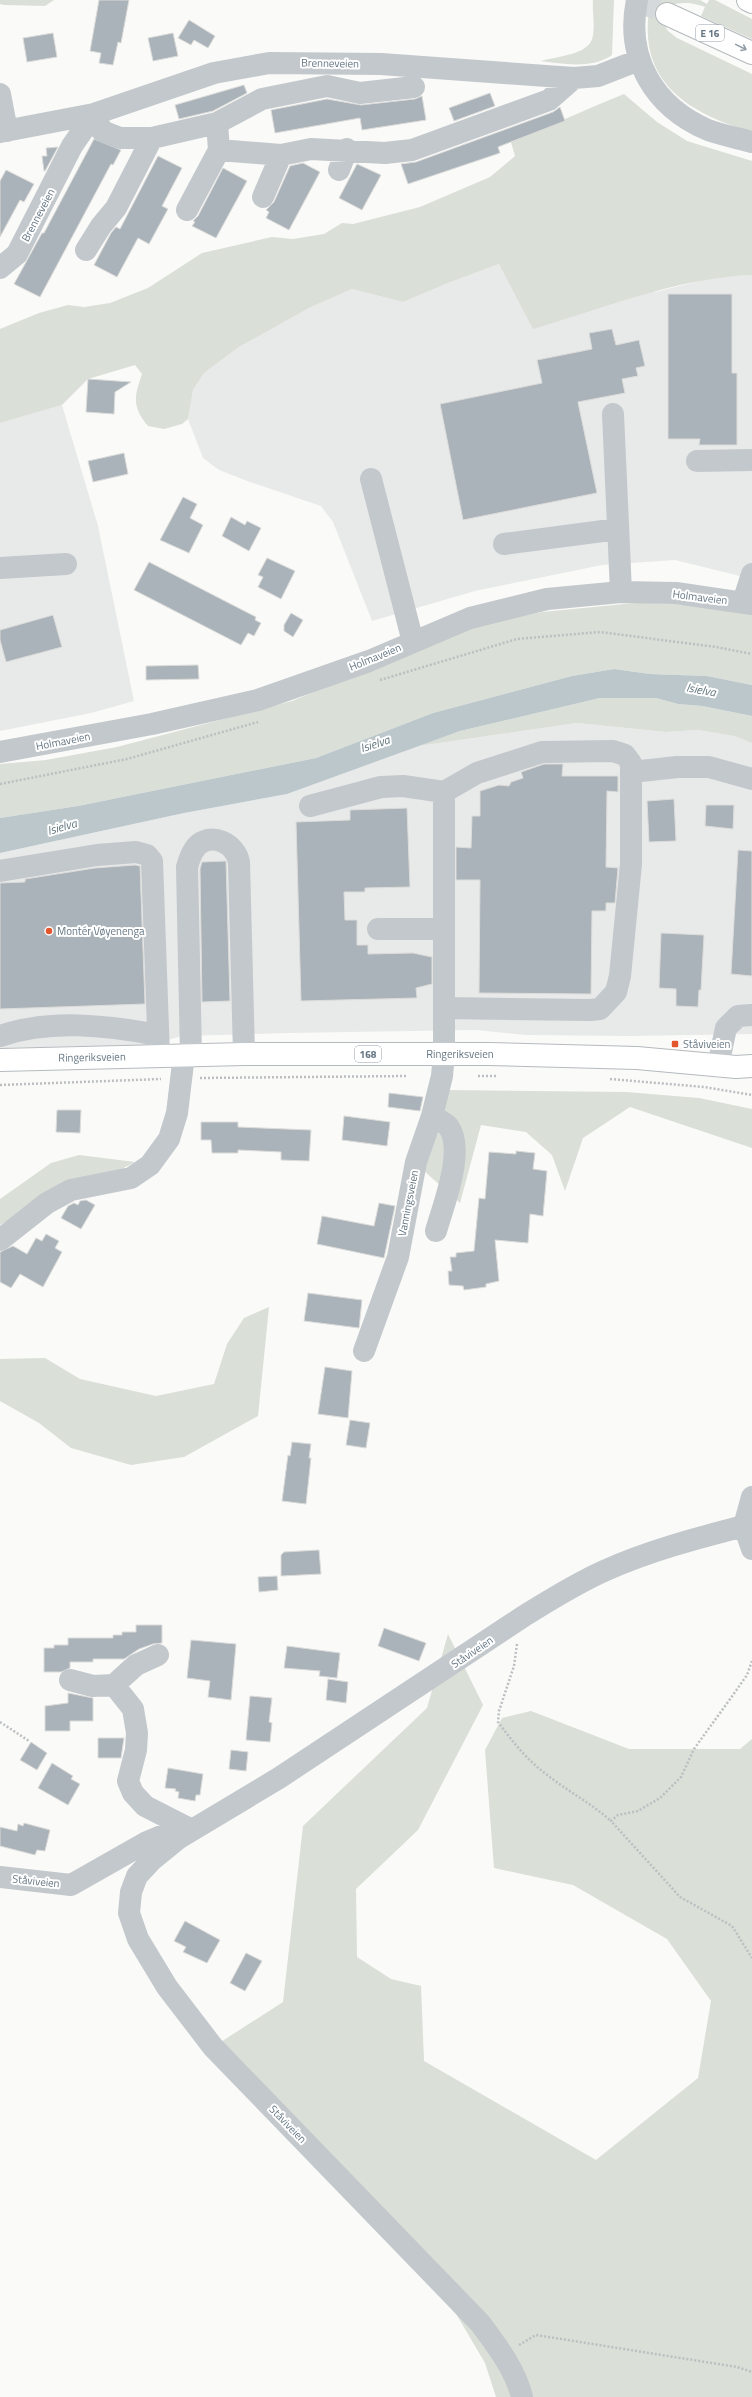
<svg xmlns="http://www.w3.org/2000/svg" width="752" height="2397" font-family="'Titillium Web',sans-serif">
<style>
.built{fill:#e8e9e9}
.green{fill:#dadfd7}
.water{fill:#bbc7cb}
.building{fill:#aab3b9;stroke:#dcdcda}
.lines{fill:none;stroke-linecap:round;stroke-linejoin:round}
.highway-tunnel{stroke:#d5d9db;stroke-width:22;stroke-dasharray:22 11;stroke-linecap:butt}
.major-casing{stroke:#b5babe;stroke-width:24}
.highway-casing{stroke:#b4b9bd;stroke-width:24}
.path{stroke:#bbbfc2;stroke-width:2.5;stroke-dasharray:2 2;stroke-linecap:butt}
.minor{stroke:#c3c8cc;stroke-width:22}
.major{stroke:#fff;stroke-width:22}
.highway{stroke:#fff;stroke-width:22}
.oneway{stroke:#939fa8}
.poi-dot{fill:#e4572e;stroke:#fff;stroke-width:1.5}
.labels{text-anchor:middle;stroke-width:4;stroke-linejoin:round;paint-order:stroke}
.shield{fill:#fff;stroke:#939fa8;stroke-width:1}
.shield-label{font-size:10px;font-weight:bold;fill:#657683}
.street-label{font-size:11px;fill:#657683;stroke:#fff}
.poi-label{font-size:11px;fill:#657683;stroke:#fff;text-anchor:start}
.water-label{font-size:12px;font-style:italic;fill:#60757c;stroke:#fff}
</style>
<rect width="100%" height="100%" fill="#fafaf8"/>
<path class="built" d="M499,264L655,292L720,276L752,275V579L675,560L602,565L475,591L372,621L333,522L321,506L250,482L219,470L203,458L188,419L193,390L204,373L239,347L309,308L352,289L403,302L448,283Z
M62,405L98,526L134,701L91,713L0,731V423Z
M577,723L666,732L698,730L734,736L752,743V1034L630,1036L526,1035L476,1030L287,1033L182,1036L149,1045L0,1048V853L184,813L287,794L418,746Z"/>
<path class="green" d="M0,0H54L45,6L4,5L0,4Z
M593,0H614L612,55C592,69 564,64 541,61C558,56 591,55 593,35C595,24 592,11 593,0Z
M651,0H700L707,4L709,0H715L752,19V39L701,16L705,7C697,4 678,0 670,7C667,10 665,17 662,21L668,31L677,38L752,74V132C685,112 634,79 651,0Z
M624,94L657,122L687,141L752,161V275C677,278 604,308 533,329L499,264L448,283L403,302L352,289L309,308L239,347L204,373L193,390L188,419L182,424L164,429L148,426C132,407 134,397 142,374L135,365L88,379L62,405L0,423V329L39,313L68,305L84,307L110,303L148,288L202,253L272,237L293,239L324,234L342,223L353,224L420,207L490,177L515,156L511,142C549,127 586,109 624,94Z
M635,603C673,603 714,605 752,615V685L707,676L650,674L614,669L572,676L433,713L316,758L78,806L0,818V764L46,760L117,747L292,701L478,625L542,612Z
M600,698H656L678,704L702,706L752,716V743L734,736L698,730L666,732L577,723L418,746L460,731Z
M446,1090L626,1092L699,1098L752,1109V1148L630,1107L583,1138L565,1191L552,1155L526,1132L481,1125L460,1203L423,1170Z
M79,1155L135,1162L114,1173L75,1183L0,1225V1199L51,1163Z
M269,1307L258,1416L184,1457L131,1465L71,1448L39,1423L0,1401V1359L45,1358L80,1379L156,1396L214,1384L227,1344L244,1318Z
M448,1634L483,1705L418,1830L356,1889L357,1957L391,1979L421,1986L424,2061L596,2160L698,2078L711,2001L667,1939L573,1885L494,1868L485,1750L502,1718L531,1711L629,1749H740L752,1739V2397H496L485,2363L432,2273L213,2047L283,2002L303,1826L427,1708Z"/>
<path class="water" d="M614,669L650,674L707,676L752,685V716L702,706L678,704L656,698H600L460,731L287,794L184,813L0,853V818L78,806L316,758L433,713L572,676Z"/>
<path class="building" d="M99,0H129L121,43L118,42L113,65L99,63L101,53L90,51Z
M189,20L215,36L208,48L194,40L191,45L178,38Z
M53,33L57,57L27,62L23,38Z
M173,33L178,56L153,61L148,38Z
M244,85L247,93L213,111L179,119L175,105Z
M490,93L495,106L454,121L449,108Z
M422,96L426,120L362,130L360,118L275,133L271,110L327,99L361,105L415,99Z
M560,107L565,121L498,147L500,153L408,184L401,164L416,162L553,112Z
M94,139L121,150L113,165L111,164L40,297L14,284L42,233H44Z
M58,147L45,171H44L42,156H47L46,148Z
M158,156L182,168L162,206L168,209L149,244L138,238L117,277L94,265L111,233L116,227L120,229Z
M303,163L320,172L289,230L266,218L269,212L266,210L274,202L290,166Z
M357,164L381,175L362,210L339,198Z
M223,168L247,181L216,238L192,226L195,222L193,221L198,216Z
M6,170L34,184L24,202L20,200L0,237V181Z
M668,294H732V373H737V445H699L700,439H668Z
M612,329L616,345L639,340L645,366L636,368L638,376L622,379L625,393L578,402L597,493L463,520L440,404L542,383L537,360L592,349L589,333Z
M88,379L131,382L115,392L114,414L86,412Z
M124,453L128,474L93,482L88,461Z
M183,497L197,504L190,518L203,525L189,553L160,540Z
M231,517L245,525L247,521L261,528L249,551L222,536Z
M267,558L295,571L281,599L258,587L263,577L258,575Z
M149,562L256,617L255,620L261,623L254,636L248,633L241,645L134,590Z
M291,613L303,620L293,637L284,631V625Z
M53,615L62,647L6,662L0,640V630Z
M198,665L199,679L146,680V666Z
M544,764H563L562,776H618V792L607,791L606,867L618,868L615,903H606V911H592L591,994L479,993L480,880H456V847L471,848L472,816H480V791L499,785L509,786L511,782L523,778L521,772Z
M674,799L676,841L649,842L647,801Z
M706,805H734L733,829L705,826Z
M407,808L410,887L365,888V892H344L345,920H357V945H368V954L413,953L432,957V984L416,988L417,998L301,1001L296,822L350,820V810Z
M738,850L752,851V976L731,974Z
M226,861L230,1001L202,1002L200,869L202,862Z
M135,865L140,866L145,1004L0,1009V883L25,882V879L95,868Z
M661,933L704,935L701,990H699L698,1007L676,1006V989L659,988Z
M389,1093L423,1097L420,1111L388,1107Z
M57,1110H81L80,1133L56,1132Z
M344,1116L390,1122L387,1146L342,1140Z
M201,1122H238V1127L311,1130L309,1161L281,1160V1152L238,1150V1153H212L211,1140H201Z
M516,1151L535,1153L533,1169L547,1171L543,1216L530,1214L528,1243L495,1240L499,1281L486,1284V1287L464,1290L463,1286L449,1285L448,1271H452L450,1257H456V1253L474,1251L479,1198L485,1199L489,1152L516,1154Z
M86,1200L95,1205L81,1229L61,1218L68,1206L74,1203L78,1205L80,1201Z
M379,1203L395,1206L384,1258L317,1244L322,1216L374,1226Z
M46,1234L59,1241L55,1248L62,1252L43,1287L20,1274L11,1288L0,1282V1252L13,1246L27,1254L36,1238L42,1241Z
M308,1293L362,1300L359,1328L304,1321Z
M325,1367L352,1371L348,1418L318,1414Z
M350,1420L370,1423L366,1448L346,1445Z
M292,1442L311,1444L309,1458H311L306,1504L282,1501L288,1455L290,1456Z
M319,1550L321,1574L281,1576V1555L284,1552Z
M277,1576L278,1590L259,1592L258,1577Z
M136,1625H162V1643L153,1644L139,1649L124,1659H93V1662H70V1668L61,1672H44V1648H54V1645H68V1638H113V1635H122V1632H136Z
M384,1628L426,1643L419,1661L378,1646Z
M191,1640L236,1644L231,1700L208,1697L210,1681L187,1678Z
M287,1646L340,1653L337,1678L319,1676L320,1671L284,1668Z
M328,1679L348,1682L346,1703L326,1700Z
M68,1693L93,1698V1721H70V1731H45V1706L68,1703Z
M250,1696L272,1698L269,1722L272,1723L270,1742L246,1740Z
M98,1738H124L121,1758H98Z
M31,1742L47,1753L37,1770L20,1760Z
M231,1750L248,1752L246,1771L229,1769Z
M52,1763L73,1776L71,1779L80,1784L68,1805L38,1788Z
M168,1768L203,1774L200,1795H196L195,1801L178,1798L179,1792L175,1791L176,1789L165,1788Z
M24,1823L50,1830L45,1851L37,1850L35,1855L0,1846V1827L17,1831L18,1824L23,1826Z
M185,1921L220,1940L207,1963L183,1952L186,1947L174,1941Z
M246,1953L262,1961L245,1991L230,1983Z"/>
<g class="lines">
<path class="highway-tunnel" d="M637,0L667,14"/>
<g class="major-casing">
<path id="major" d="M0,1060L244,1054H489L637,1058L736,1067L752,1066"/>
</g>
<g class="highway-casing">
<path id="highway" d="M748,0L752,2
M667,14L752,53"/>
</g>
<path class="path" d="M380,680L517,639L600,632L716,647L752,654
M0,784L127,759L258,722
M478,1076H497
M200,1078L407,1076
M610,1079L704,1087L752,1095
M0,1085L161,1079
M517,1644L514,1666L499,1711L498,1722C512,1741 527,1760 546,1774C567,1791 591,1803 611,1821
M752,1661L747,1675L733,1695L694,1749L681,1777L660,1798L638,1811L618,1815L611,1821L680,1897L732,1926L752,1958
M0,1722L29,1741
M519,2345L536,2335L737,2367L752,2372"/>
<path class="minor" d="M637,0C625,58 654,107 708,130C722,135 737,138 752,142
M0,94L7,131
M94,114L102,131L120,138H152L217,123L262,99L327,86L360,93L414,87
M217,123L219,150L281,155L311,149L385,153L412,150L549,100L574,78
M0,132L94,114L214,73L269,63L381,64L574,78L598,76L639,60
M339,170L347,149
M263,197L281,155
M187,210L219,150
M86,250L101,226L116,208L152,138
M0,268L17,254L72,146L94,114
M613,414L621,592
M697,461L752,460
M371,479L413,642
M504,544L618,529
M0,568L66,564
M743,602L752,574
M0,752L152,724L258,700L369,661L470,618L547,599L621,592L676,593L752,604
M632,772L677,767H709L752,779
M310,806L381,787L403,786L444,792L477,773L542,752L613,751L625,755L631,763V864L620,976L616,992L600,1009L590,1010L444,1008
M0,871L97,855L136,852L147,855L152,861L159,1056
M378,929H444
M0,1036C50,1019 106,1025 157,1035
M191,1055L187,867C189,860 191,853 196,847C211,831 235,843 239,862L244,1054
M718,1066L726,1028L738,1016L752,1015
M432,1116C437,1119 444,1122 448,1126C466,1149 443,1206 436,1231
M0,1240L47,1203L71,1190L131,1178L150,1165L169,1139L177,1113L184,1055
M364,1351L398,1257L416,1162L432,1116L442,1076L444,1053V792
M744,1526L752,1549
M70,1680L93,1686L114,1685L136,1665L158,1655
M114,1685L133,1709L137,1733L136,1750L128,1781L133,1793L145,1806L192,1830
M0,1877L71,1885L145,1843L164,1835L179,1838
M522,2397C515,2369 497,2346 480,2323L213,2047L167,1987L138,1939L129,1913L131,1892L137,1876L152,1860L179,1838L279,1778L524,1616C550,1600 575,1584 604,1571C648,1551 697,1538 744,1526L752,1497"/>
<use href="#major" class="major"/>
<use href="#highway" class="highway"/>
</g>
<defs><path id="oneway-shaft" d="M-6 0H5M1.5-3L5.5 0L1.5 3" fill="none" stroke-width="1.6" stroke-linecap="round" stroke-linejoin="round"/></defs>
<use class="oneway" href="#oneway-shaft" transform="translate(741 47) rotate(26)"/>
<g class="poi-dot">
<circle cx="49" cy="931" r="4"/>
<rect x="671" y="1040" width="8" height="8" rx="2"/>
</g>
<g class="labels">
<g class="shield">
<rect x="696" y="25" width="28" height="16" rx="3"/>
<rect x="355" y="1046" width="26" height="16" rx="3"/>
</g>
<g class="shield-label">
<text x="710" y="37">E 16</text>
<text x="368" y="1058">168</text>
</g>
<g class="street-label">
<text transform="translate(330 63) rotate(1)" y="4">Brenneveien</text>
<text transform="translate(38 215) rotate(-62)" y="4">Brenneveien</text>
<text transform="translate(700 597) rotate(7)" y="4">Holmaveien</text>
<text transform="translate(375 657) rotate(-22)" y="4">Holmaveien</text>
<text transform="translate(63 741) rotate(-11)" y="4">Holmaveien</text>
<text x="460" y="1058">Ringeriksveien</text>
<text transform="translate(92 1057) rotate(-1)" y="4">Ringeriksveien</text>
<text transform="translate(408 1203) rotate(-79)" y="4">Vanningsveien</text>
<text transform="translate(472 1652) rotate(-34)" y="4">Ståviveien</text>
<text transform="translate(36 1881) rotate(6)" y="4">Ståviveien</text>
<text transform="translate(288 2124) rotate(46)" y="4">Ståviveien</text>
</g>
<g class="poi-label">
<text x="57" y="935">Montér Vøyenenga</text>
<text x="683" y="1048">Ståviveien</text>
</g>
<g class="water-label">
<text transform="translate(701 690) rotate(10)" y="4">Isielva</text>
<text transform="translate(375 744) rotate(-18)" y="4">Isielva</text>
<text transform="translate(62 827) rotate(-16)" y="4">Isielva</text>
</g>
</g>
</svg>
